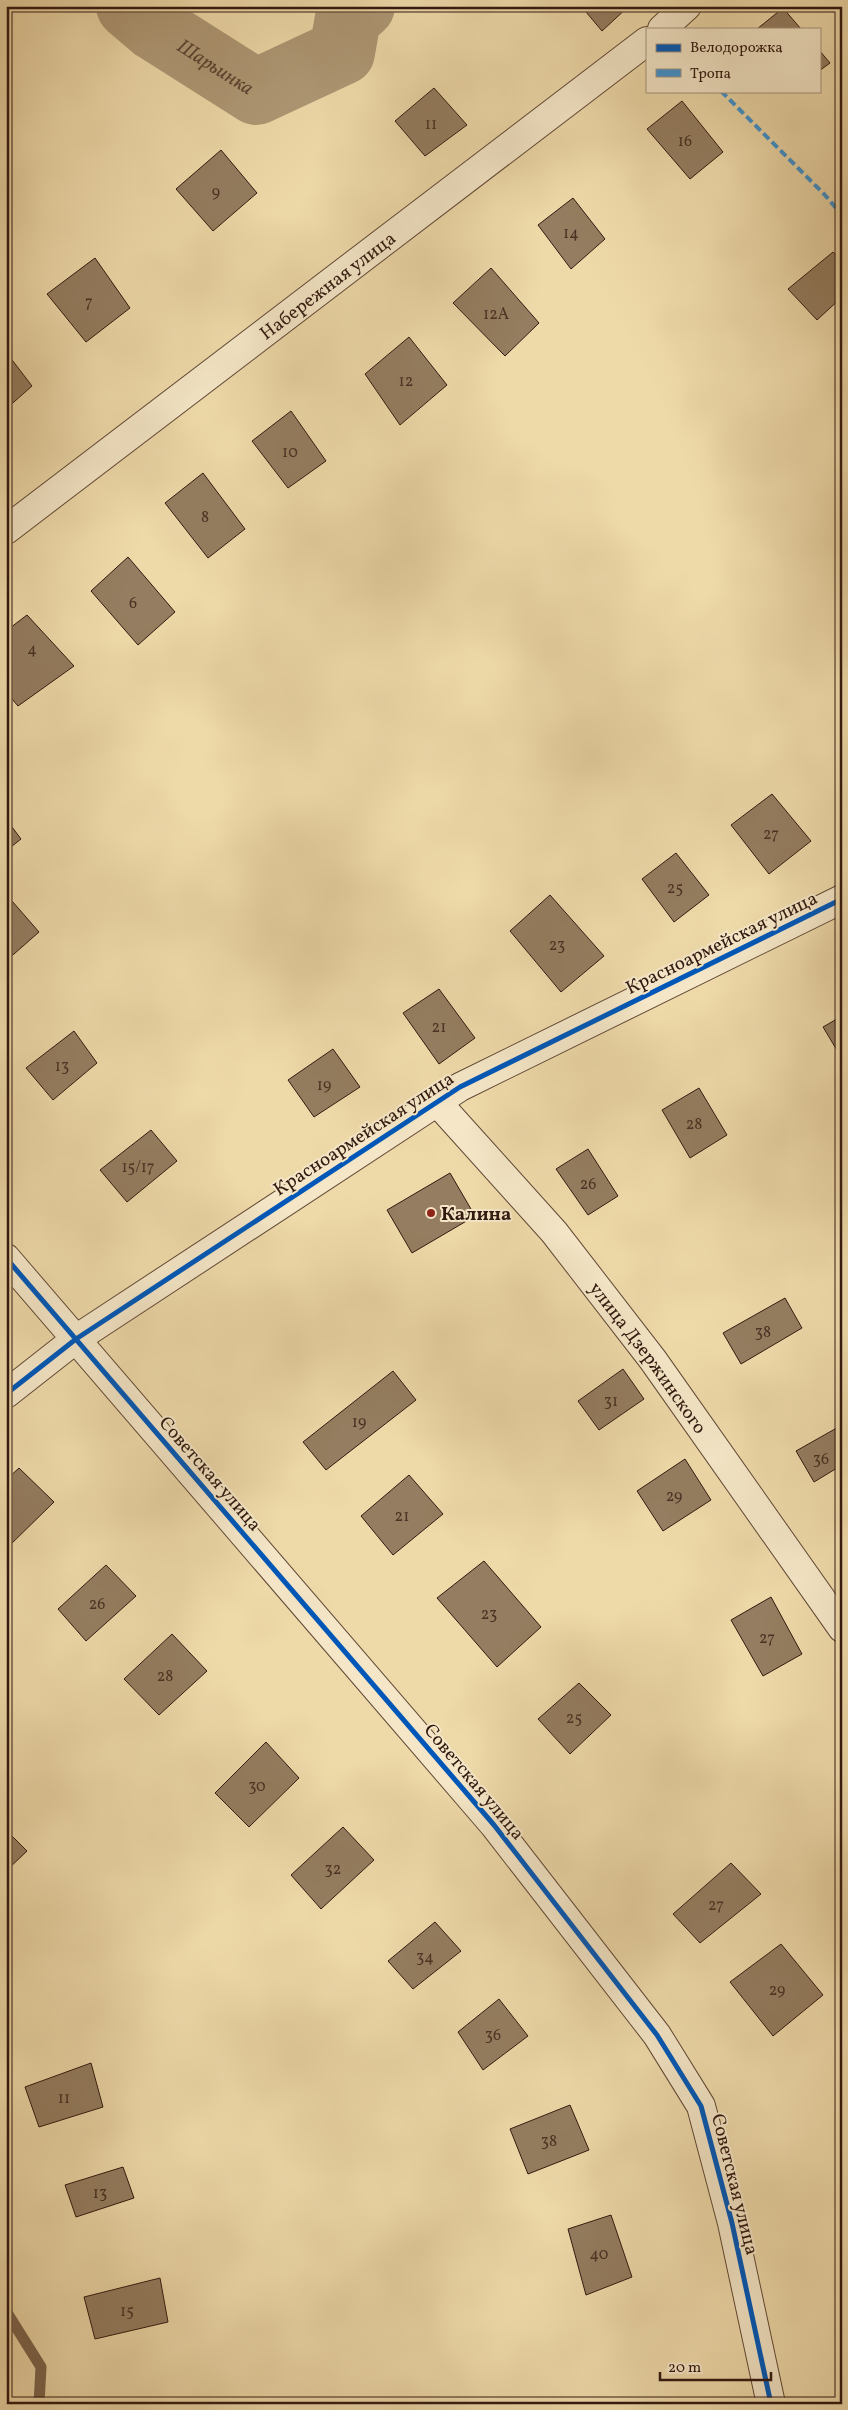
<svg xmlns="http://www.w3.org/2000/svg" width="848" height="2410" font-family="Vollkorn,serif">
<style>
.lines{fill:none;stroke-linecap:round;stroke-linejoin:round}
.stream{stroke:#7c654d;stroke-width:11}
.river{stroke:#ae9875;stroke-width:66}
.building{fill:#947d60;stroke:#321910}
.minor-casing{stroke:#614936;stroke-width:30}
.minor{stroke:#f4e6c7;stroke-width:28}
.quiet{stroke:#3d93d3;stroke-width:4;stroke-dasharray:8 4;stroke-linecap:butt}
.cycleway-casing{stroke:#f4e6c7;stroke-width:8}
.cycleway{stroke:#0057b8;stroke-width:5}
.poi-dot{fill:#8f2418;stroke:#f4e6c7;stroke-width:2}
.labels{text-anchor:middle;stroke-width:4;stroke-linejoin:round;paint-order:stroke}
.number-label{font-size:16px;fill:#4a3224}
.street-label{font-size:19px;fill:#321910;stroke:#f4e6c7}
.poi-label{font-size:19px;font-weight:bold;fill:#321910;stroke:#f4e6c7;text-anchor:start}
.water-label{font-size:20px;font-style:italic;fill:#5d4533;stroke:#f4e6c7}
</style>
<rect width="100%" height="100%" fill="#eed9a9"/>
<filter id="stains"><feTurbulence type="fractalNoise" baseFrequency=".004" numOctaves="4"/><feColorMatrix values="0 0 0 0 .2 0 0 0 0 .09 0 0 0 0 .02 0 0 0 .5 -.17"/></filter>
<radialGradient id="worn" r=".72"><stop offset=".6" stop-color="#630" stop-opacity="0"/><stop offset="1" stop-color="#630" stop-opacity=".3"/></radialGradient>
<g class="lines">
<path class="stream" d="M6,2311L41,2367L39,2404"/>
<path class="river" id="s1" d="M129,6L155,28L256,92L342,52L348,18L362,6"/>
</g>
<path class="building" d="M581,6H629L602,31Z
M783,8L801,29H757Z
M819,50L830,63L819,71Z
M434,88L467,125L425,156L395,121Z
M682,101L723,152L690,179L647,129Z
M221,150L257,193L213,231L176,189Z
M573,198L605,239L571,269L538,225Z
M833,252L842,261V297L817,320L788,289Z
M95,258L130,308L86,342L47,294Z
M491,268L539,323L505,356L453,303Z
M409,337L447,385L400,425L365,374Z
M6,352L32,386L6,409Z
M291,411L326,461L288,488L252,441Z
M203,473L245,529L208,558L165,503Z
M128,557L175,612L138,645L91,591Z
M27,615L74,666L18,706L6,692V631Z
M772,794L811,841L769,874L731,825Z
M6,819L21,839L6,851Z
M676,853L709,895L674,922L642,879Z
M550,895L604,956L561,992L510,931Z
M12,901L39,932L6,961V905Z
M439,989L475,1038L439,1064L403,1013Z
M842,1016V1056L841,1057L823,1027Z
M74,1031L97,1063L53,1100L26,1068Z
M333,1049L360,1087L314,1117L288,1080Z
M699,1088L727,1135L690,1158L662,1110Z
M151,1130L177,1161L127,1202L100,1170Z
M588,1149L618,1196L588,1215L556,1169Z
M450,1173L475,1216L412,1253L387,1210Z
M785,1298L802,1328L741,1364L723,1333Z
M623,1369L644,1399L599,1430L578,1401Z
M393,1371L416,1400L326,1470L303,1442Z
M842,1425V1465L814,1482L796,1451Z
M685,1459L711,1500L663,1531L637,1491Z
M19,1468L54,1502L6,1549V1480Z
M409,1475L443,1514L393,1555L361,1516Z
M484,1561L541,1627L497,1667L437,1598Z
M106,1565L136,1596L86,1641L58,1609Z
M771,1597L802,1654L763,1676L731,1620Z
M172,1634L207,1671L159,1715L124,1679Z
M579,1683L611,1715L570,1754L538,1719Z
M266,1742L299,1778L249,1827L215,1793Z
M343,1827L374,1860L321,1909L291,1875Z
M6,1830L27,1851L6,1871Z
M731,1863L761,1894L700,1943L673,1914Z
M435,1922L461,1951L413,1989L388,1961Z
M781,1944L823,1995L773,2036L730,1982Z
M499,1999L528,2036L483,2070L458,2032Z
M91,2063L103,2107L39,2127L25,2087Z
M570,2105L589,2150L528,2174L510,2129Z
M123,2167L134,2198L76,2217L65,2185Z
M611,2215L632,2277L586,2295L568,2229Z
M160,2278L168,2322L95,2339L84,2297Z"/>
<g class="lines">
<g class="minor-casing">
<g id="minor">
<path d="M662,29L687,6"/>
<path id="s2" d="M6,530L647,41"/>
<path id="s3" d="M437,1102L554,1232L653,1360L842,1628"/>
<path d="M6,1258L494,1825L657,2035L701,2106L732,2223L771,2404"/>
<path d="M6,1394L76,1339L460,1087L842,899"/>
</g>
</g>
<use href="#minor" class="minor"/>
<path class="quiet" d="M721,91L824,194L842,215"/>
<g class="cycleway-casing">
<path id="cycleway" d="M6,1258L494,1825L657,2035L701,2106L732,2223L771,2404
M6,1394L76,1339L460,1087L842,899"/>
</g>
<use href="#cycleway" class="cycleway"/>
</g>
<circle class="poi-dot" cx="431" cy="1213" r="5"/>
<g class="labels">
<g class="number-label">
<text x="431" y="129">11</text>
<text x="685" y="146">16</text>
<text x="216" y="197">9</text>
<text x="571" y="238">14</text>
<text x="89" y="307">7</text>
<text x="496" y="319">12А</text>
<text x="406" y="386">12</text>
<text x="290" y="457">10</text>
<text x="205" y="522">8</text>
<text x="133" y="608">6</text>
<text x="32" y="654">4</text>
<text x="771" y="839">27</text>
<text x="675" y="893">25</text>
<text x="557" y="950">23</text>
<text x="439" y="1032">21</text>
<text x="62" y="1071">13</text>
<text x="324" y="1090">19</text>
<text x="694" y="1129">28</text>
<text x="138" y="1172">15/17</text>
<text x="588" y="1189">26</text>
<text x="763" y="1337">38</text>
<text x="611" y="1406">31</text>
<text x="359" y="1427">19</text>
<text x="821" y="1464">36</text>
<text x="674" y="1501">29</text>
<text x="402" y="1521">21</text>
<text x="97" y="1609">26</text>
<text x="489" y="1619">23</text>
<text x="767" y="1643">27</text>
<text x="165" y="1681">28</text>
<text x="574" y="1723">25</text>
<text x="257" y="1791">30</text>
<text x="333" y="1874">32</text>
<text x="716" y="1910">27</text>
<text x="425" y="1962">34</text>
<text x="777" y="1995">29</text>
<text x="493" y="2040">36</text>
<text x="64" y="2103">11</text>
<text x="549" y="2146">38</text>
<text x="100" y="2198">13</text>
<text x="599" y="2259">40</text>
<text x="127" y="2316">15</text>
</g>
<g class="street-label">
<text dy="7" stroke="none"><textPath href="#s2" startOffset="404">Набережная улица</textPath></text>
<text transform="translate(721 942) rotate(-26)" y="7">Красноармейская улица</text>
<text transform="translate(363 1133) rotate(-33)" y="7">Красноармейская улица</text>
<text dy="7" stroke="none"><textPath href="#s3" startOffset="332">улица Дзержинского</textPath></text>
<text transform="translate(211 1473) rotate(49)" y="7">Советская улица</text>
<text transform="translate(475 1781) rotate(50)" y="7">Советская улица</text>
<text transform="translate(736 2184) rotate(76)" y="7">Советская улица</text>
</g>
<g class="poi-label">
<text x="441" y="1220">Калина</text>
</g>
<g class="water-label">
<text dy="7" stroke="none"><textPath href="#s1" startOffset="106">Шарьинка</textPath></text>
</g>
</g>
<rect width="848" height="2410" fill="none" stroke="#eed9a9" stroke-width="25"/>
<rect x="8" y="8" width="833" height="2395" fill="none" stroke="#321910" stroke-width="2.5"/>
<rect x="12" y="12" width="823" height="2385" fill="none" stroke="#321910"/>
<rect x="646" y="28" width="175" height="65" fill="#f4e6c7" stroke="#a6947e"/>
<rect x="656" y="44" width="25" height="8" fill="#0057b8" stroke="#a6947e"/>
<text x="690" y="52" font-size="15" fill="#321910">Велодорожка</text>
<rect x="656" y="69" width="25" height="8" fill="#3d93d3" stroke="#a6947e"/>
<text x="690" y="78" font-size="15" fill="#321910">Тропа</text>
<path d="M660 2372v8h111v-8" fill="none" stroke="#321910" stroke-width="2.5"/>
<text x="668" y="2372" font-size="15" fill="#321910" stroke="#f4e6c7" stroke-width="4" paint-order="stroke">20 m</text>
<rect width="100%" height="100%" filter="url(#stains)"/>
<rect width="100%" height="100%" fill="url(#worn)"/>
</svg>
